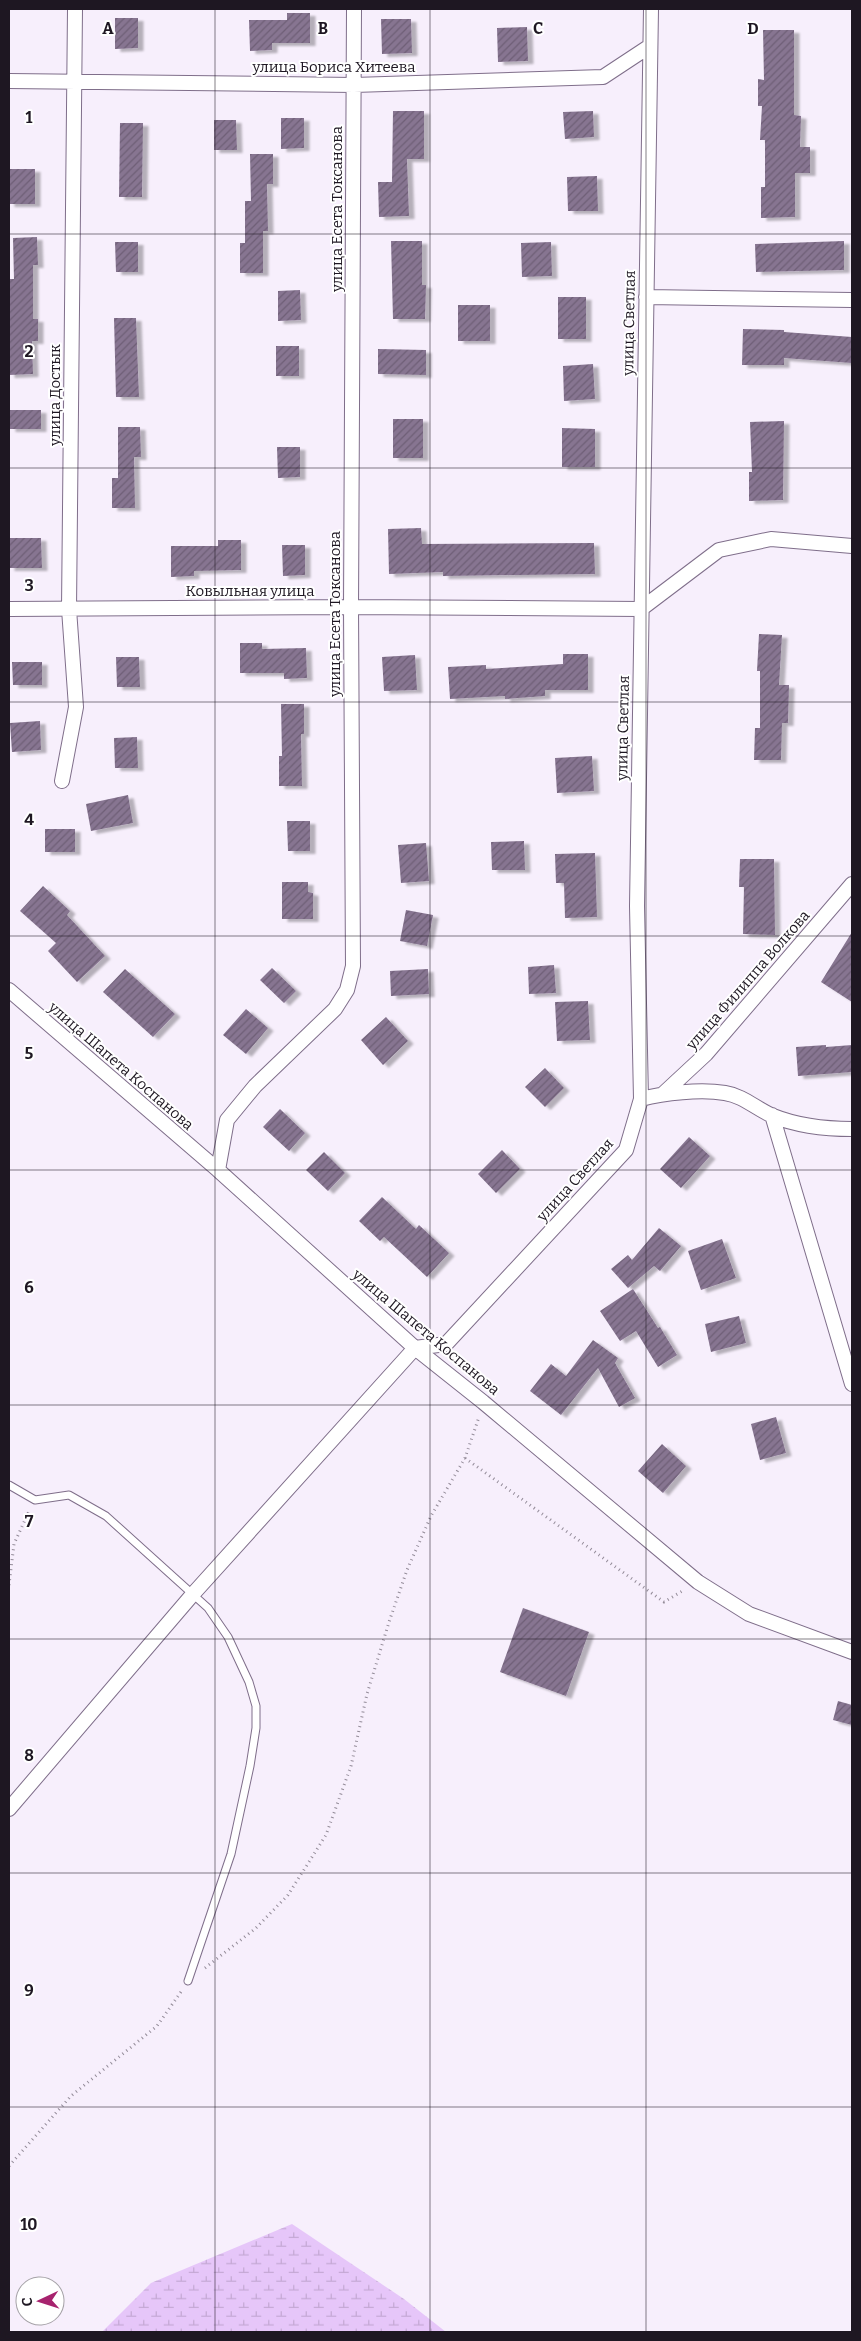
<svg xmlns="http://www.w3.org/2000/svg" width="861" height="2341" font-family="Bitter,serif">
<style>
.wetland{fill:url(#wetland-marsh)}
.building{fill:url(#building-hatch);filter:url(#shadow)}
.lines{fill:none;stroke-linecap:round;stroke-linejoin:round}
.lane-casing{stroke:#7f6e8a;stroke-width:9}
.street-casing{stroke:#7f6e8a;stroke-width:16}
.path{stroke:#948c99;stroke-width:3;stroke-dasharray:1 4;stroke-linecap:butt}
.lane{stroke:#fff;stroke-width:7}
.street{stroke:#fff;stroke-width:14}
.grid{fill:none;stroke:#1e1722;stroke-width:1;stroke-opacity:0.55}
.labels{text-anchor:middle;stroke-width:4;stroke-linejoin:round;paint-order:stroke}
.street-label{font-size:15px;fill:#1e1722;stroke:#fff}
.grid-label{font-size:16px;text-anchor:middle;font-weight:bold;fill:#1e1722;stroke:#fff;stroke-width:4;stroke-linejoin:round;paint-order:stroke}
</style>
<defs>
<pattern id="wetland-marsh" width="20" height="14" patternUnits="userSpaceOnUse" patternTransform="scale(1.25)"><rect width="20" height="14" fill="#e6c6f9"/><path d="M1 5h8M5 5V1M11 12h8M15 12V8" fill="none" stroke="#c5a9d5"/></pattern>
<pattern id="building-hatch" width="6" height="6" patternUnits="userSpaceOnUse" patternTransform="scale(1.25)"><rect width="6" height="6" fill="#877591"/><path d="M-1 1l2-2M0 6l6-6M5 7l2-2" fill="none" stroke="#6e5f76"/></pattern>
<filter id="shadow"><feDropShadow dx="5.5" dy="3" stdDeviation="1" flood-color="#0004"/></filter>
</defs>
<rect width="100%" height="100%" fill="#f7effc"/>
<path class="wetland" d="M292,2224L404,2299L446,2332H102L151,2283Z"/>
<path class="building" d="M287,13H310V43H272V50L250,51L249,20H287Z
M115,18H138V48L115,49Z
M381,19H411L412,53L382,54Z
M527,27L528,61L498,62L497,28Z
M763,30H794V115L801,116L800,147H810V173H795V217L761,218V187H765V140H760L762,106H758V79L764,80Z
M393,111H424V159H407L409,216L379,217L378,182H392Z
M593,111L594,137L565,139L563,112Z
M281,118H304V148L281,149Z
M214,120H236L237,150H214Z
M120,123H143L142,197H119Z
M250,154H273V184H267L268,231H263V273H240V243H245V201H251Z
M9,169H35V204H9Z
M597,176L598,211H568L567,177Z
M37,237L38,265H33V319H38V341H32L33,374L9,375L10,300H9V279H14L13,238Z
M391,241H422V285H426L425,319H393Z
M844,241V270L756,272L755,244Z
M115,242H138V272H116Z
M551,242L552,276L522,277L521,243Z
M300,290L301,320L278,321V291Z
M558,297H586V339H558Z
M458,305H490V341H458Z
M114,318H136L139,397H116Z
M743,329L784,330V332L852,337V363L784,358V365H742Z
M276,346H299V376H276Z
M378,349L426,350V375L378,374Z
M593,364L595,399L564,401L563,366Z
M10,410H41V429H10Z
M393,419H423V458H393Z
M784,421L783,500L749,501V472H752L750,422Z
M118,427H140L141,457H134L135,508H112V478H118Z
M562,428L595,429V467H562Z
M277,447H300V477L278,478Z
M421,528L422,544L594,543L595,574L443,576V572L389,574L388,529Z
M9,538H41L42,568H9Z
M218,540H241V570L194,571V576L171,577V546H218Z
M282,545H305V575L283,576Z
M759,634L782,635L779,685H789L788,723H782L781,760H754L755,728H760V671H757Z
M240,643H262V649L306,648L307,678L284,679V673H240Z
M563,654H588V690H545V696L505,699V696L450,699L448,667L486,665V669L563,664Z
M415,655L417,690L384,691L382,657Z
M116,657H139L140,687H117Z
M12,662H42V685H13Z
M281,704H304V734H301L302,786H279V756H282Z
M40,721L41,750L12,752L10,723Z
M137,737L138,768H115L114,738Z
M592,756L594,791L557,793L555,758Z
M128,795L133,823L91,831L86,804Z
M287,821H310V851H288Z
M45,829H75V852H45Z
M524,841L525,870H492L491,842Z
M426,843L429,881L401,883L398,845Z
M595,853L597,917L565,918L564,883H556L555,854Z
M740,859H774L775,935L743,934L744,887H739Z
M282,882H308V892L313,893V919H282Z
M43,886L70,911L67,915L105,956L77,982L48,951L56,943L20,911Z
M406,910L433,915L427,946L400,941Z
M852,932V1002L821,982Z
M554,965L556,993L529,994L528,967Z
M272,968L296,991L284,1003L260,980Z
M125,969L175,1014L153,1037L103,992Z
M428,969L429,994L391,996L390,971Z
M588,1001L590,1040L557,1041L555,1002Z
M246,1009L268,1028L246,1054L223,1035Z
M386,1017L408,1041L383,1065L361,1040Z
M826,1045V1047L852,1045V1072L798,1076L796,1047Z
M545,1068L564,1088L545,1107L525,1087Z
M280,1109L305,1133L289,1151L263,1127Z
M689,1137L710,1156L681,1188L660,1169Z
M502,1150L520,1169L496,1193L478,1174Z
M324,1152L345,1173L328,1191L306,1170Z
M382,1197L416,1229L419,1225L449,1253L427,1277L384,1237L380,1241L359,1221Z
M659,1228L681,1246L660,1271L654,1266L628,1288L611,1269L628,1255L632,1260Z
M722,1239L736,1278L701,1290L688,1251Z
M633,1289L658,1328L660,1327L677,1355L658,1367L636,1331L620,1341L600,1311Z
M739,1316L746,1343L711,1352L705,1324Z
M593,1340L618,1358L615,1363L635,1398L619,1407L598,1368L561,1415L530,1391L551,1364L566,1376Z
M776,1417L786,1453L760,1460L751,1424Z
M662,1444L686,1466L663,1493L638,1471Z
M523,1608L589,1632L566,1696L500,1672Z
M838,1701L852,1705V1725L833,1720Z"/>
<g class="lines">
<g class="lane-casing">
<path id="lane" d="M9,1485L35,1500L69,1495L106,1516L208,1608L228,1637L249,1682L256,1706V1728L250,1766L231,1854L188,1981"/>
</g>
<g class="street-casing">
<path id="street" d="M9,81L354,85L603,77L650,46
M646,297L852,300
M9,609L351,607L641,609L719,550L771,539L852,546
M62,781L76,707L69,609L75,9
M9,990L218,1170L415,1348L483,1402L698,1582L749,1614L852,1652
M664,1093L706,1054L852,884
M641,1099C664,1093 700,1089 725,1093C744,1096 756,1109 773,1116C798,1126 826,1129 852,1129
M772,1115L852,1384
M218,1170L227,1120L255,1086L335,1009L347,990L353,966L351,607L354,9
M9,1809L193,1594L415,1348L446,1344L626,1150L641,1099L637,906L651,9"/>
</g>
<path class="path" d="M465,1458L664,1602L684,1590
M9,1585L14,1544L30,1509
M205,1968L256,1928L288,1895L326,1835L351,1766L367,1694L389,1622L407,1570L431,1516L465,1458L479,1417
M9,2166L71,2096L157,2026L183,1989"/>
<use href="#lane" class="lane"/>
<use href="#street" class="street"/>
</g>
<path class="grid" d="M215,9V2332M430,9V2332M646,9V2332M9,234H852M9,468H852M9,702H852M9,936H852M9,1170H852M9,1405H852M9,1639H852M9,1873H852M9,2107H852"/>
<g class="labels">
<g class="street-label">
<text x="334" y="72">улица Бориса Хитеева</text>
<text transform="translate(337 209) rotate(-90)" y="5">улица Есета Токсанова</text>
<text transform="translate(629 323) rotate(-89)" y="5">улица Светлая</text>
<text transform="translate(55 395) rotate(-90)" y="5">улица Достык</text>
<text x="250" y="596">Ковыльная улица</text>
<text transform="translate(335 614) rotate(-90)" y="5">улица Есета Токсанова</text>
<text transform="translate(623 728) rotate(-89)" y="5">улица Светлая</text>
<text transform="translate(748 980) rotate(-49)" y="5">улица Филиппа Волкова</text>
<text transform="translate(121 1066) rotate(41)" y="5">улица Шапета Коспанова</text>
<text transform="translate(575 1180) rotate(-48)" y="5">улица Светлая</text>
<text transform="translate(426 1332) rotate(40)" y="5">улица Шапета Коспанова</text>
</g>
</g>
<g class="grid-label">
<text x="108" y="34">A</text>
<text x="323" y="34">B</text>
<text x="538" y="34">C</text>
<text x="753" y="34">D</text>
<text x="29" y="123">1</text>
<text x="29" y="357">2</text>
<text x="29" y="591">3</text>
<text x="29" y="825">4</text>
<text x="29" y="1059">5</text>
<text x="29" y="1293">6</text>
<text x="29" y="1527">7</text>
<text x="29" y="1761">8</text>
<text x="29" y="1996">9</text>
<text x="29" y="2230">10</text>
</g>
<rect width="861" height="2341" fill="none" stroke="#1e1722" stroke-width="20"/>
<g transform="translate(40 2301) rotate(266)"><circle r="24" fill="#ffffff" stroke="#a5a2a7"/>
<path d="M0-4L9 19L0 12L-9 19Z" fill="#a7236e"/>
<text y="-8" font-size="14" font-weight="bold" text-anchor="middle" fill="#1e1722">С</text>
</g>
</svg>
